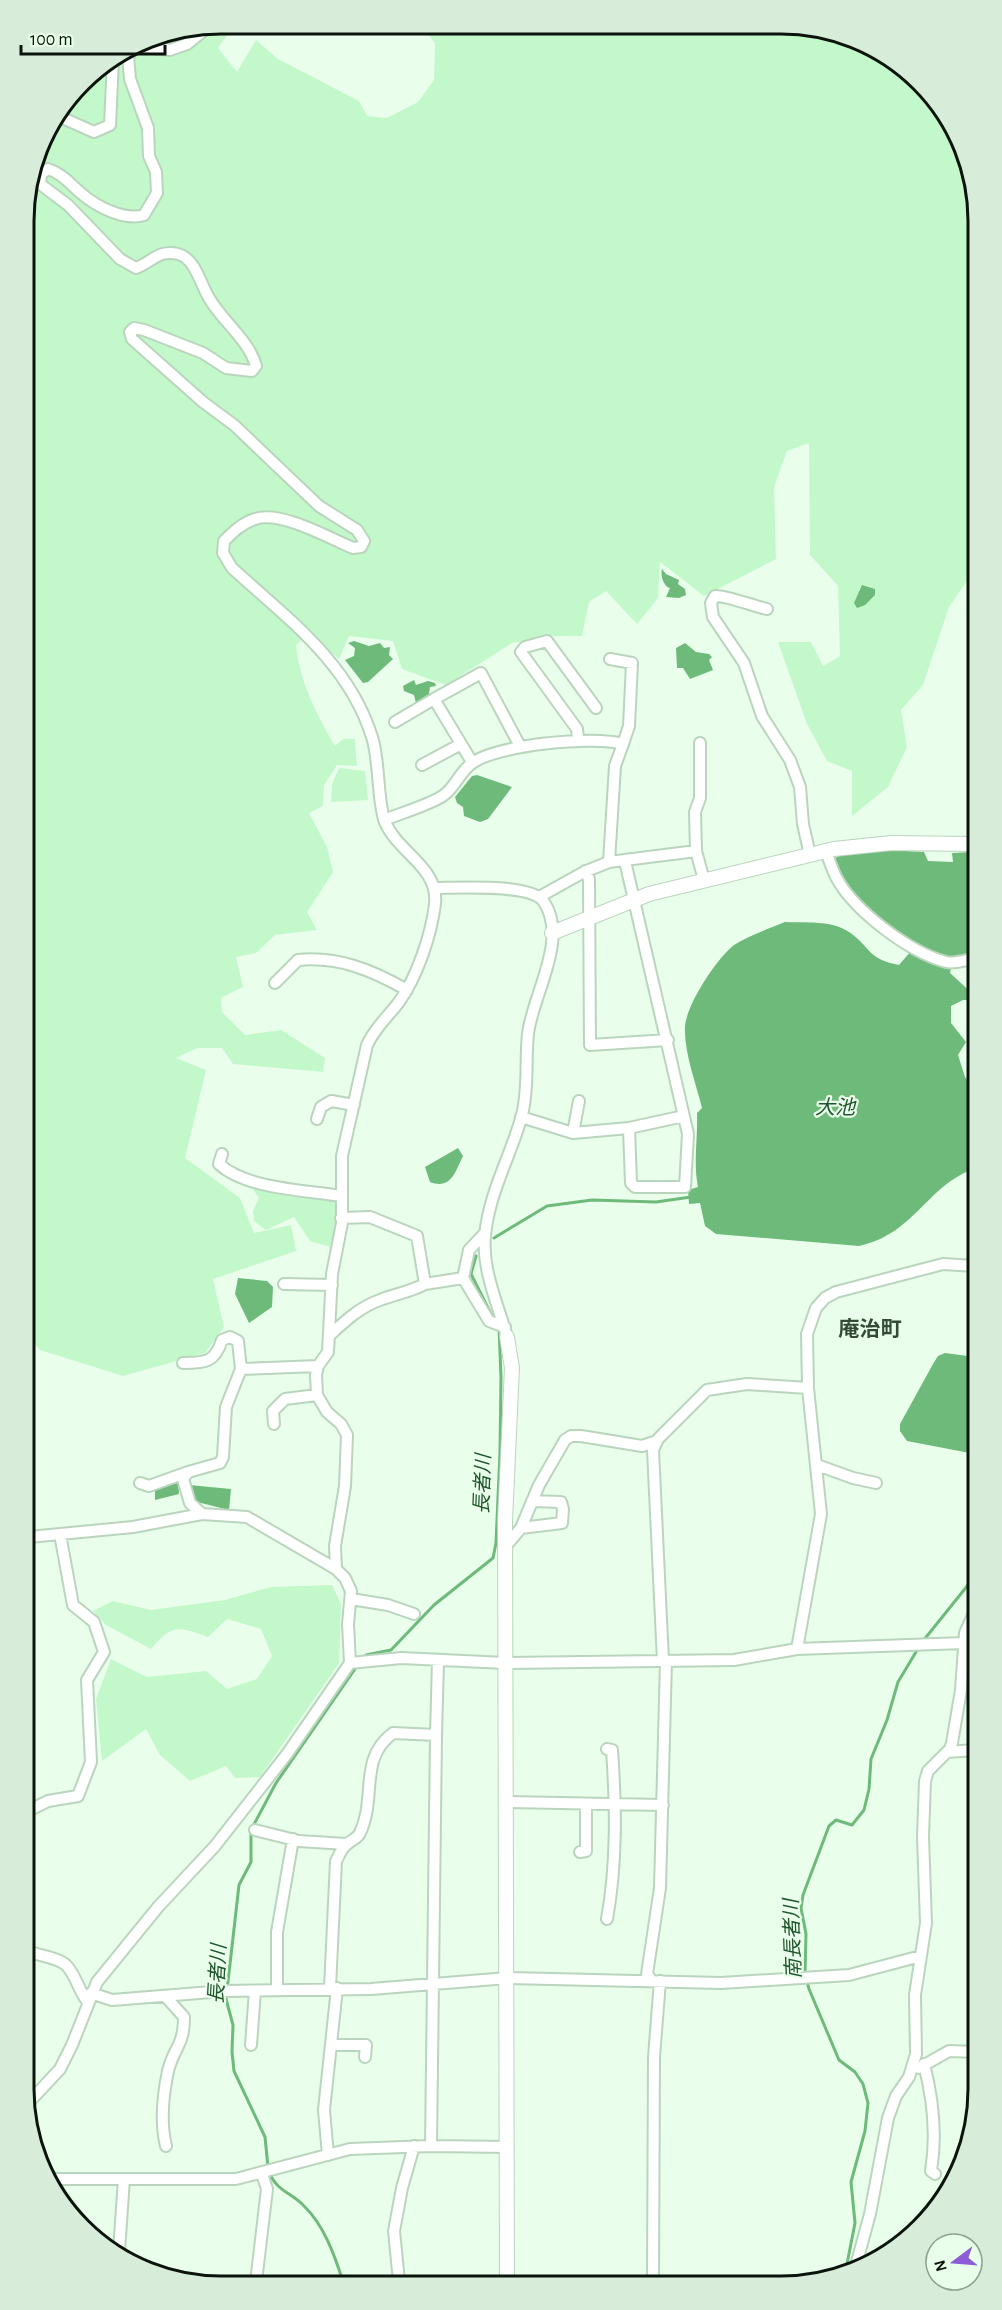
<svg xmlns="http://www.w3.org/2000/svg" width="1002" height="2310" font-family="'Alegreya Sans','Noto Sans JP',sans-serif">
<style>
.green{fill:#c3f9ca}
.water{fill:#6dba7a}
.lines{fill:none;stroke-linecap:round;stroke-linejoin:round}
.stream{stroke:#6dba7a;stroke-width:3}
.street-casing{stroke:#bad5bd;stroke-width:14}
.secondary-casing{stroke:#bad5bd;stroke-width:16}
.street{stroke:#fff;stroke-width:10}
.secondary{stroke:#fff;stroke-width:14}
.labels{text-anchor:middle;stroke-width:4.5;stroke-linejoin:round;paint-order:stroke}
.water-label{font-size:20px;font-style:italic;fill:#1f552b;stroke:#e9ffeb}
.quarter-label{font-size:21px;font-weight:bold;fill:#334a36;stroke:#e9ffeb}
.rim{fill:none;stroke:#0b140c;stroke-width:3}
</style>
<rect width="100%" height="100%" fill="#e9ffeb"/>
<path class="green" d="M221,24H235L218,48L237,72L256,40L278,59L359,101L367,116L387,118L418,102L434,80L435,43L420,25L819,28L911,73L945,112L971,170L973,580L967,581L949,607L923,685L901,710L907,747L888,787L852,816V771L827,761L807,724L778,642H811L823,666L840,656L838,586L810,555L809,443L787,451L774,487L776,559L704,596L660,562L658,598L637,624L606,591L589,602L582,636H552L512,643L446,685L402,669L393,641L349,636L339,659L309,632L296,645C300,683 316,713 335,746L343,739H355L357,766L337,765L324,785L323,806L309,813L327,847L333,872L307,912L317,930L275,935L256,953L236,957L243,987L221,998L222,1012L245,1035L281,1030L325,1058L323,1072L233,1064L222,1048H197L176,1058L206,1070L185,1158L240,1198L254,1233L291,1225L296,1251L213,1279L224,1327L205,1353L123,1376L40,1350L28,1336L24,208L44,134L91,73L146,39Z
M339,768L365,771L368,800L331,802L332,784Z
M252,1188L334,1199L338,1219L330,1247L310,1241L294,1217L266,1230L254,1221L253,1211L259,1198Z
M332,1585L341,1604L339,1663L260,1777L235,1778L226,1766L190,1781L160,1755L146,1729L102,1761L96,1699L111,1659L147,1677L206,1671L227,1689L257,1679L272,1656L261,1629L227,1619L208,1637C178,1626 172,1624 151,1649L106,1625L93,1611L113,1601L151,1610L225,1600L271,1587Z"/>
<path class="water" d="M662,569L666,574L679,580L678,584L685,589L686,595L679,598L666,597L670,588C664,587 660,575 662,569Z
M862,585L875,589V595L865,605L857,608L854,603Z
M354,641L369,646L380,643L384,648L390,647L389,655L393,659L368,682L363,683L345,660L354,656L355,648L348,643Z
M685,643L696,652L709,654L712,657L709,660L713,670L690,679L683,668H677L676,648Z
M414,680L416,685L428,681L435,683L436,686L430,687L429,694L416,703L414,695L404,691L403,686Z
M477,775L512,787L488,819L480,822L464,816L463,807L457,803L455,797L472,776Z
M885,850L924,852L928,861L953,862L952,853L973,852L974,955L948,959L921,947L891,929L842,881L833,859L841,855Z
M785,922C805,923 832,920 849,932C871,947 867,959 899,965L911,951L951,968L950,973L974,995V1000H963L951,1006V1023L966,1042L958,1055L965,1077L974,1089V1169C927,1185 915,1234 859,1246L716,1234L705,1226L700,1203L689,1204L688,1190L698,1187C693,1162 698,1138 697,1113L702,1108C696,1083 684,1053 685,1027C686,1005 717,958 734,945C749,935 769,929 785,922Z
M458,1148L463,1156C455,1172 451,1190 430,1182L425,1167Z
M238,1278L267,1281L273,1287L272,1307L249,1323L235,1294Z
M945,1353L975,1357V1454L907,1441L900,1431V1424L933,1364L938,1356Z
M178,1481L179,1494L155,1500V1490Z
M189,1485L231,1489L229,1510L197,1502L189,1491Z"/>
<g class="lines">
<path class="stream" d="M494,1238L547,1206L592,1200L656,1202L691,1197
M476,1256L471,1274L494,1320
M923,1641L976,1575
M366,1655L391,1650L434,1605L493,1558L496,1543L500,1452L501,1377L499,1328
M268,2167L265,2137L234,2071L232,2052L233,2025L226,1999L239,1885L251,1862V1830L276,1783L355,1669
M270,2174C276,2190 293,2194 304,2206C324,2225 335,2256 343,2282
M845,2274L855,2223L851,2182L865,2131L868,2103L863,2084L855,2072L839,2060L809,1989L805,1974L806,1934L801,1908L803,1895L829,1826L836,1820L852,1825L864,1810L869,1789L871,1759L887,1720L898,1682L919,1647"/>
<g class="street-casing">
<path id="street" d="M58,116L94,132L110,125L113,59
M767,609C753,606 725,595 715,596L711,603L713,617L744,663L762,716L790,760L800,787L803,824L810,855
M610,659L632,663L629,726L623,744
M395,722L434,699
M578,739L577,729L521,652L525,647L547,641L596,708
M700,743V798L695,812L696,851L704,880
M472,762L434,699L481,673L520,746
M422,765L461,744
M384,820C401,813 430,805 444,795C455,787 460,772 471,764C494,745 595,735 623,744L615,766L609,862
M826,851C829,860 832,869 836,877C854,911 909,952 946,962C954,964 965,960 974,959
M585,871L589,879L590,1045L668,1040
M434,888C457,888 532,883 544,902C569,940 532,996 528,1034C525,1061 529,1087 522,1115C511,1156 489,1192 485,1236C482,1271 498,1304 507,1337
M539,897L584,872L609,862L696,851
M275,983L298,960C338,956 372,970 407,990
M521,1117L573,1133L629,1128L631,1183L635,1187H685L688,1134L625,861
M317,1119L321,1107L331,1101L354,1105
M629,1128L684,1116
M573,1133L579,1101
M222,1154L219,1164C246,1189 305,1190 341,1196
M341,1218L370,1217L417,1236L425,1284L463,1278
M485,1233L469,1250L463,1278L489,1321L505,1327
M284,1284L332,1285
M330,1335C345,1321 360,1307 380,1300C395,1294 410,1292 425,1284
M183,1363C206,1363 215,1362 222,1340L230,1337L238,1341L241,1369
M274,1424L273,1411L285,1399L317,1395
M817,1465L853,1478L876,1483
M140,1483L149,1486L188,1472
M202,1514L190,1503L183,1479L188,1472L220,1463L223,1457L226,1407L241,1369L318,1366
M521,1528L562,1523L563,1509L561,1502L532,1501
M29,1537L133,1527L202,1514L247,1517L336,1569
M505,1547L521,1528L539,1485L565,1440L571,1436H581L642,1446L657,1441
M351,1599L388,1605L414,1614
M797,1649L821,1514L808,1388L807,1334L816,1308L825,1298L836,1292L943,1264L975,1266
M663,1661L653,1450L658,1439L707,1390L747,1384L808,1388
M350,1663L401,1658L505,1663L734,1660L797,1649L964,1643
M607,1749L612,1750C616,1807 617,1863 607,1919
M947,1752L976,1750
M506,1802L663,1805
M30,1810L48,1801L78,1796L91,1762L87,1680L104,1652L94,1622L73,1605L60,1534
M255,1830L299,1841L346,1844
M580,1852L586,1851V1804
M30,1952C41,1956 60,1958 67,1966C76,1976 79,1991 87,2001
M652,1981L647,1974L660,1888L666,1661
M330,1988L336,1861C339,1856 341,1849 346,1845C351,1840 357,1839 360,1833C377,1797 358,1759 393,1733L436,1735L438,1661
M277,1990V1932L293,1839
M91,1993L112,2000L224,1991L371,1989L508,1978L721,1983L849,1975L921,1956
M165,1996L184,2017C184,2046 174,2047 168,2071C163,2095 160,2122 166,2146
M251,2045L255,1991
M331,2045H366L365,2057
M924,2064C933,2099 937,2135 931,2171L935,2174
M919,2068L949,2051L977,2052
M31,2100L60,2069L72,2045L97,1982L158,1907L215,1846L287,1754L350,1663L348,1624L351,1591L345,1578L336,1569L335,1546L345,1486L347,1435L341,1424L327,1412L317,1395L316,1375L318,1366L328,1352L332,1274L342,1223V1156L367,1045C376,1026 387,1018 399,1002C417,977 431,936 435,904C439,867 398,853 385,822C377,802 380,761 372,737C349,663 288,619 232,568L223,553L224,541C233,532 242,523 255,519C280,510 329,538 353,548L361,547L364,541L357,530L319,506L234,425L203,402L132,339L130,332L134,328L144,330L203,353L226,368L252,371L256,366C249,340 222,321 209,298C201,285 195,258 178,254C159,249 152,262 136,268L120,259L68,205L40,184L41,174L48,169C62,173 71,185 82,194C97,207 125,221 144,215L157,193L156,172L149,156L148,128L130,79L128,57L133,49L142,47L170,50L187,44L208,27
M431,2146L436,1735
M328,2155L324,2110L337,1988
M47,2179H236L350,2149L431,2146L507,2147
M119,2251L124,2179
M855,2269L870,2214L888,2118L896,2096L909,2077L916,2054L915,1995L926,1923L923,1837L925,1781L928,1771L950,1749L952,1743L961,1690L965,1633L976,1609
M653,2280L654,2057L660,1981
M399,2281L394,2231L402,2188L414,2146
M256,2282L267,2189L262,2174"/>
</g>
<g class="secondary-casing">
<path id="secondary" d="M552,933L649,894L834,849L892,843L973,844
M507,2281L505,1521L512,1368L507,1337"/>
</g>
<use href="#street" class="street"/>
<use href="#secondary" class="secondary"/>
</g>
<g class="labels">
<g class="water-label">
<text x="835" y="1114">大池</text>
<text transform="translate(482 1484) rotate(-88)" y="7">長者川</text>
<text transform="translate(792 1939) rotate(-92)" y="7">南長者川</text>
<text transform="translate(217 1974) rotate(-87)" y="7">長者川</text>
</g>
<g class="quarter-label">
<text x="870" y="1336">庵治町</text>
</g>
</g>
<path d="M0 0H1002V2310H0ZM221 34H781A187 187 0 0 1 968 221V2089A187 187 0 0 1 781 2276H221A187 187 0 0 1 34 2089V221A187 187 0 0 1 221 34Z" fill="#d7ecd9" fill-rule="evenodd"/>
<path class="rim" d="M221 34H781A187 187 0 0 1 968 221V2089A187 187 0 0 1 781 2276H221A187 187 0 0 1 34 2089V221A187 187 0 0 1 221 34Z"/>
<g transform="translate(954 2262) rotate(254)"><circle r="28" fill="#e9ffeb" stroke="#90a192" stroke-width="1.5"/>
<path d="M0-4.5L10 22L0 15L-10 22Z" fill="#8b5dd7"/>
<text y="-9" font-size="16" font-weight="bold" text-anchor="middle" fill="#0b140c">N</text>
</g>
<path d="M21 45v9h144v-9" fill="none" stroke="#0b140c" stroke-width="3"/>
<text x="30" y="45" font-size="18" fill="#0b140c" stroke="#e9ffeb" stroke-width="4.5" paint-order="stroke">100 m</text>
</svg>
